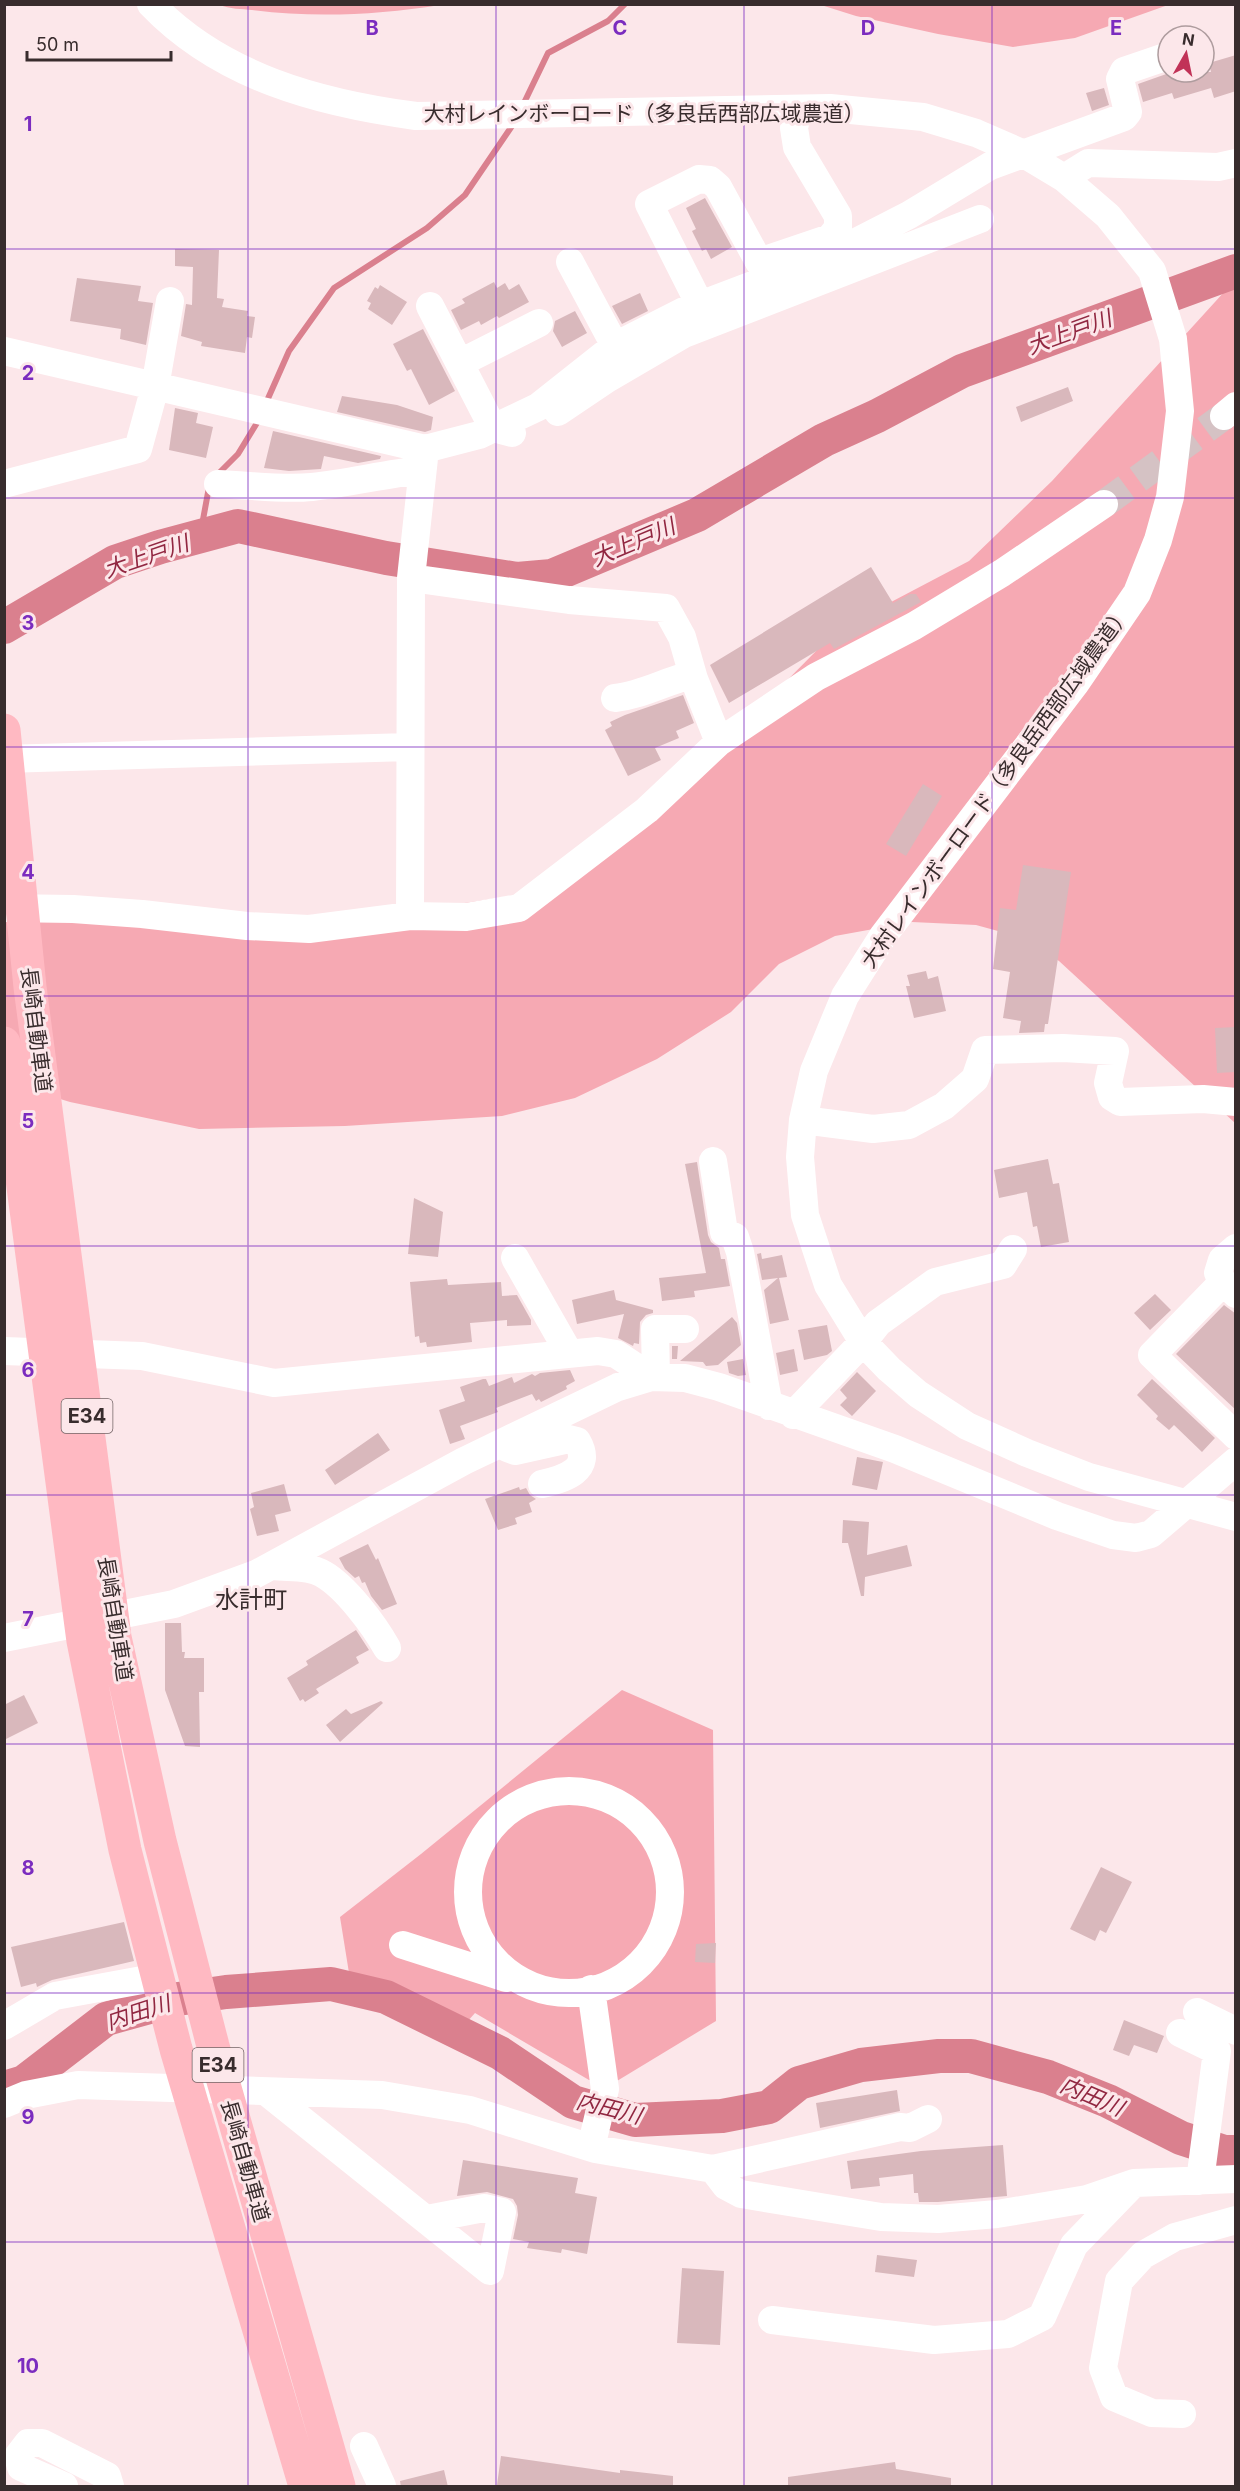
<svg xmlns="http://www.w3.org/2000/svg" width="1240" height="2491" font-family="Inter,'Noto Sans JP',sans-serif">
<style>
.green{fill:#f6a9b3}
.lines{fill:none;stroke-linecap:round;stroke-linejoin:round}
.stream{stroke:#da808e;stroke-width:6}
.river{stroke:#da808e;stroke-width:34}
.building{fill:#d9b8bc}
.minor-tunnel{stroke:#d5c2c4;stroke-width:28;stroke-dasharray:28 14;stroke-linecap:butt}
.minor{stroke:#fff;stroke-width:28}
.highway{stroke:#ffb9c2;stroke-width:33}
.grid{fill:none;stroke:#7b2cbf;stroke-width:1.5;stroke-opacity:0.55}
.labels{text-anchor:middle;stroke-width:6;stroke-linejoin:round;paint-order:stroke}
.shield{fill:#fce7ea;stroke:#736466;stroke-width:1.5}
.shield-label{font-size:20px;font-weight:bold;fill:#382c2d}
.street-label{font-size:21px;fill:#382c2d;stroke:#fce7ea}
.water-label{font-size:22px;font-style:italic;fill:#912741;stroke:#fce7ea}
.quarter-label{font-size:24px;fill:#382c2d;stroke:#fce7ea}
.grid-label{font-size:20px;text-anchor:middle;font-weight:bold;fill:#7b2cbf;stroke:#fce7ea;stroke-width:6;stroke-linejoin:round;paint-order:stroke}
</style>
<rect width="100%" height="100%" fill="#fce7ea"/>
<path class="green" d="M220,5H440C378,15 314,18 252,10C242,9 229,9 220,5Z
M821,5H1168L1075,38L1013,47L938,34L856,16Z
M1235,280V1123L1059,961L1023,938L976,925L912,922L835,936L779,964L731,1012L657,1059L575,1098L502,1116L345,1126L199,1129L70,1102L5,1082V919L157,923L426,909L523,894L738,730L822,645L893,601L969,561L1052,481Z
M622,1690L713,1730L716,2021L612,2084L589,2080L475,2013L467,2022L349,1973L340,1917L421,1854Z"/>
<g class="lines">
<path class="stream" d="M523,105L548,53L608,21L625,4
M266,403L289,351L334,288L427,228L465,195L514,123
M218,474L238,454L260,418
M200,536L209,487"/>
<path class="river" d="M4,627L115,562L160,547L238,526L386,558L517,579L552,576L697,515L824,440L877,416L962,371L1236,271
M4,2088L24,2082L106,2019L178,1999L226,1992L331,1984L386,1997L500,2053L573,2102L635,2120L722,2116L769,2107L799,2083L861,2065L939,2056H971L1048,2077L1108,2101L1181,2138L1224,2152H1236"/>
</g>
<path class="building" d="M1236,55V91L1214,98L1211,88L1174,99L1172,93L1143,102L1138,84L1172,72H1211L1209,63Z
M1104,88L1109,105L1092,111L1086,93Z
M705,198L732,247L711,259L706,249L702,251L692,231L696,229L686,208Z
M175,249L219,250L217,298L224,299L222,307L248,311L247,316L255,317L252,338L247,337L245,353L201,346L202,342L181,336L186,304L192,305L193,267L175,266Z
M77,278L141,286L138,301L153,303L146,345L120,339L121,329L70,321Z
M494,282L497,288L505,283L509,290L519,284L529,302L499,318L497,316L481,325L479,321L461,330L451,310L465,303L462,299Z
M380,285L407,302L392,325L368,309L371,303L367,301L375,287L378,289Z
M640,293L648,311L622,324L612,306Z
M575,311L587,333L562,347L553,331L555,321Z
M423,329L455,391L429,405L411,369L407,371L393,344Z
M1068,387L1073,401L1021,422L1016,407Z
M342,396L397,405L433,417L431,430L425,432L337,412Z
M175,408L198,413L196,423L213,427L206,458L169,450Z
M273,431L381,456L380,459L358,463L324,456L321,469L289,471L264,468Z
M871,567L893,603L910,594H916L921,602L834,649L830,643L729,703L710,665Z
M683,695L694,723L676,731L679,738L655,748L661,760L628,776L605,730L612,726L610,722L625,715Z
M923,784L942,796L906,856L886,844Z
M1023,865L1071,872L1048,1024H1045L1044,1032L1019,1033L1021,1021L1003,1018L1010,972L993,969L1000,908L1016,910Z
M926,971L928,979L938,976L946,1011L914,1018L906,986H910L907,975Z
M1236,1027V1072L1217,1073L1215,1028Z
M1048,1159L1053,1184L1059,1183L1069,1242L1041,1247L1037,1226L1033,1227L1027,1192L999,1198L994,1170Z
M697,1162L708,1235L711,1242L719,1248L721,1259H725L730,1286L694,1291L695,1297L662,1301L659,1278L706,1273L685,1164Z
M414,1198L443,1212L438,1257L408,1254Z
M761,1253L762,1259L782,1255L787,1277L779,1278L789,1320L770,1324L764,1290L778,1278L762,1280L757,1254Z
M447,1279L448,1285L501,1282L502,1296L517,1295L531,1320V1325L507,1326V1320L470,1323L472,1342L427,1347L426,1342L420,1343L419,1336L415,1337L410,1282Z
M614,1290L616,1300L653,1310V1313L646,1315L640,1322L639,1344L634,1343L633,1346L618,1338L624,1314L577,1324L572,1300Z
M1155,1294L1171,1310L1150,1330L1134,1313Z
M1224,1305L1236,1314V1410L1176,1354Z
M732,1317L737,1323L741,1345L718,1365L706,1366L703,1362L680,1361Z
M827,1325L832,1351L827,1355L804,1360L798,1330Z
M672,1346H678L677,1359H672Z
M794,1349L798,1371L780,1375L776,1353Z
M743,1359L746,1375L738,1376L729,1373L727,1362Z
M570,1370L575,1381L566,1386L567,1389L541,1402L539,1399L536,1401L532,1394L496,1408L498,1412L460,1426L465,1439L450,1444L439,1410L465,1401L460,1387L483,1379H486L489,1386L512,1377L514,1383L532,1374L535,1376L540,1373Z
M857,1372L876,1391L852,1416L840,1405L847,1398L840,1390Z
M1152,1379L1215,1438L1202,1452L1174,1425L1169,1430L1156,1419L1158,1416L1137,1395Z
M378,1433L390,1450L335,1485L325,1470Z
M857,1457L883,1462L877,1490L852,1485Z
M284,1484L291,1511L275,1515L279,1531L257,1536L250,1509L254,1507L251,1493Z
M519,1487L520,1490L526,1488L530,1495L536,1499L529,1503L532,1512L515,1518L517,1524L498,1530L485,1499Z
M843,1520L869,1522L867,1555L907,1545L912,1566L865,1577L864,1596H861L848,1543H842Z
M368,1544L376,1560L378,1558L397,1604L382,1610L371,1596L365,1582L362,1583L359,1576L355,1578L345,1569L339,1558Z
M165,1623H181L182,1652H185L184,1658H204V1692H199L200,1747L185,1746L165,1690Z
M356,1630L369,1650L356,1657L359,1663L316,1689L319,1693L305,1702L303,1699L300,1701L287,1678L308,1665L306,1661Z
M24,1695L38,1723L4,1740V1705Z
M381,1701L383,1703L340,1742L326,1725L346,1709L351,1714Z
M1101,1867L1132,1882L1106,1933L1100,1930L1095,1941L1070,1929Z
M124,1922L134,1961L52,1980L37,1987L36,1983L21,1987L11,1947Z
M716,1943L715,1963L695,1962L696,1944Z
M1124,2020L1164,2036L1157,2053L1134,2045L1129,2056L1113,2050Z
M897,2090L900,2111L820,2128L816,2103Z
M1003,2145L1007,2196L938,2202H919L918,2193H914L913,2174L879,2178L880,2186L851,2189L847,2161L921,2151Z
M463,2160L578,2178L575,2193L597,2197L587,2254L562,2249L561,2253L527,2248L529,2242L513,2239L518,2215L517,2206L513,2199L487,2192L457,2196Z
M877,2255L917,2260L914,2277L875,2272Z
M682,2268L724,2271L720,2345L677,2343Z
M501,2456L620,2473V2470L673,2476V2487L497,2485Z
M895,2462L896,2469L951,2478V2487H788V2477Z
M444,2470L448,2487H401L400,2481Z"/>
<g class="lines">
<path class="minor-tunnel" d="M1104,504L1224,416"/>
<path class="minor" d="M151,4C221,77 319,103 416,116L830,108L923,117L976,133L1024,154L1064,178L1108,216L1152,271L1173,339L1180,411L1170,497L1158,540L1137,593L1075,684L883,936L845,996L814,1071L803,1120L800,1157L805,1215L828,1285L863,1342L889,1369L918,1394L967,1426L1027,1453L1089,1477L1236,1517
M1064,178L1088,163L1218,167L1236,163
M570,262L615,346
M700,305L649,204L699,179L710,180L718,187L759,262L830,238L838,228V216L797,147L794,128L798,109
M430,306L493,428L512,433
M4,351L425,449L479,435L538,407L615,346L684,311L829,256L909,215L990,166L1124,117L1128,112L1120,79L1124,71L1168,56
M460,363L539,323
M558,412L607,379L684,334L980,219
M1224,416L1236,406
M4,484L138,449L155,387L170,301
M218,484C249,485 281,490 312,487C349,483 385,474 422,470
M411,578L569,600L666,608L682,637L694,679L719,742
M615,698C643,695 665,681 692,675
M4,759L409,747
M4,908L73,909L142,914L247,926L309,929L410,916L466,917L519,908L647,810L719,742L816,677L914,626L1002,573L1104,504
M410,916L411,578L425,449
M803,1120L873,1129L909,1125L944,1106L975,1079L985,1050L1063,1048L1115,1051L1108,1083L1112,1097L1120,1102L1203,1099L1236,1102
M713,1161L724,1232L735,1237L740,1252L769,1406
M515,1258L569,1353
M1223,1282L1218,1273L1222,1260L1236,1248
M1236,1294L1223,1282L1152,1355L1236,1436
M4,1351L142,1356L274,1383L598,1351L616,1354L651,1377
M656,1377L655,1329H685
M793,1415L863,1342L878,1323L935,1282L1003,1265L1013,1249
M507,1448L515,1451L569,1439L577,1441C594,1470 564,1479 542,1484
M273,1566C288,1568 309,1565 323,1574C346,1587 374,1625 387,1648
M4,1638L174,1604L256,1574L464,1461L618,1387L651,1377L685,1378L719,1387L895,1449L1057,1516L1113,1535L1136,1538L1151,1534L1236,1461
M468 1892a101 101 0 1 1 202 0a101 101 0 1 1-202 0Z
M403,1945L506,1978
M1197,2012L1236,2031
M4,2026L55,1996L142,1980
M1180,2033L1217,2051L1200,2181
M268,2093L490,2271L502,2212L484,2208L427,2219
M4,2104L26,2095L78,2085L382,2095L470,2110L595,2149L713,2169L726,2186L741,2194L881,2217L938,2219L997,2214L1087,2199L1134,2183L1236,2179
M589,2147L594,2135L605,2089L591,1989
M713,2169L900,2127L910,2128L928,2119
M772,2320L934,2340L1008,2334L1042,2317L1074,2245L1133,2184
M1182,2414L1152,2413L1114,2397L1103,2368L1119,2281L1143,2255L1175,2237L1236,2220
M364,2446L382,2486
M64,2486L21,2467L18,2456L28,2443H42L107,2476L110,2486"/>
<path class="highway" d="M4,730L30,987L115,1637L160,1841L213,2046L339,2486
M4,1043L83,1641L125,1850L176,2049L305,2486"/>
</g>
<path class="grid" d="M248,4V2486M496,4V2486M744,4V2486M992,4V2486M4,249H1236M4,498H1236M4,747H1236M4,996H1236M4,1246H1236M4,1495H1236M4,1744H1236M4,1993H1236M4,2242H1236"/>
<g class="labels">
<g class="shield">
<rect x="61.5" y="1399" width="51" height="34" rx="4.5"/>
<rect x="192.5" y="2048" width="51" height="34" rx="4.5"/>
</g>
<g class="shield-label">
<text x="87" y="1423">E34</text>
<text x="218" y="2072">E34</text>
</g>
<g class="street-label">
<text x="644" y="121">大村レインボーロード（多良岳西部広域農道）</text>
<text transform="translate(996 787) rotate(-54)" y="7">大村レインボーロード（多良岳西部広域農道）</text>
<text transform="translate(36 1030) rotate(83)" y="7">長崎自動車道</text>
<text transform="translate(115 1619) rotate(81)" y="7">長崎自動車道</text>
<text transform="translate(245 2161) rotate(74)" y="7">長崎自動車道</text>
</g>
<g class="water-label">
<text transform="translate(1069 332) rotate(-20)" y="8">大上戸川</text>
<text transform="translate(633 542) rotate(-23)" y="8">大上戸川</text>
<text transform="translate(146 556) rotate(-19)" y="8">大上戸川</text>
<text transform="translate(138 2012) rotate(-18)" y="8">内田川</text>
<text transform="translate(1092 2096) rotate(23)" y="8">内田川</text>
<text transform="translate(609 2108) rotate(14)" y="8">内田川</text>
</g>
<g class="quarter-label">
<text x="251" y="1608">水計町</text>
</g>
</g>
<g class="grid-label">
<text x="372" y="35">B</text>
<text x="620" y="35">C</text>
<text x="868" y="35">D</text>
<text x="1116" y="35">E</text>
<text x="28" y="131">1</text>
<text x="28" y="380">2</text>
<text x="28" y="630">3</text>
<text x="28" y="879">4</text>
<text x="28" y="1128">5</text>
<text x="28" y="1377">6</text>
<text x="28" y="1626">7</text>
<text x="28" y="1875">8</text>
<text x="28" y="2124">9</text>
<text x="28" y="2373">10</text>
</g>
<rect width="1240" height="2491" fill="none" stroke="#382c2d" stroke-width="12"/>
<g transform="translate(1186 54) rotate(9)"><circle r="28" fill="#fce7ea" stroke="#ae9c9e" stroke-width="1.5"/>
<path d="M0-4.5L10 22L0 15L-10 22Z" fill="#c13257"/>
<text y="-9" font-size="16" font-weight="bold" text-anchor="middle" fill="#382c2d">N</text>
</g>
<path d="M27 51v9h144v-9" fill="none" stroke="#382c2d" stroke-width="3"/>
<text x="36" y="51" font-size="18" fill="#382c2d" stroke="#fce7ea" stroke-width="4.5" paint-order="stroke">50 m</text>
</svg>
